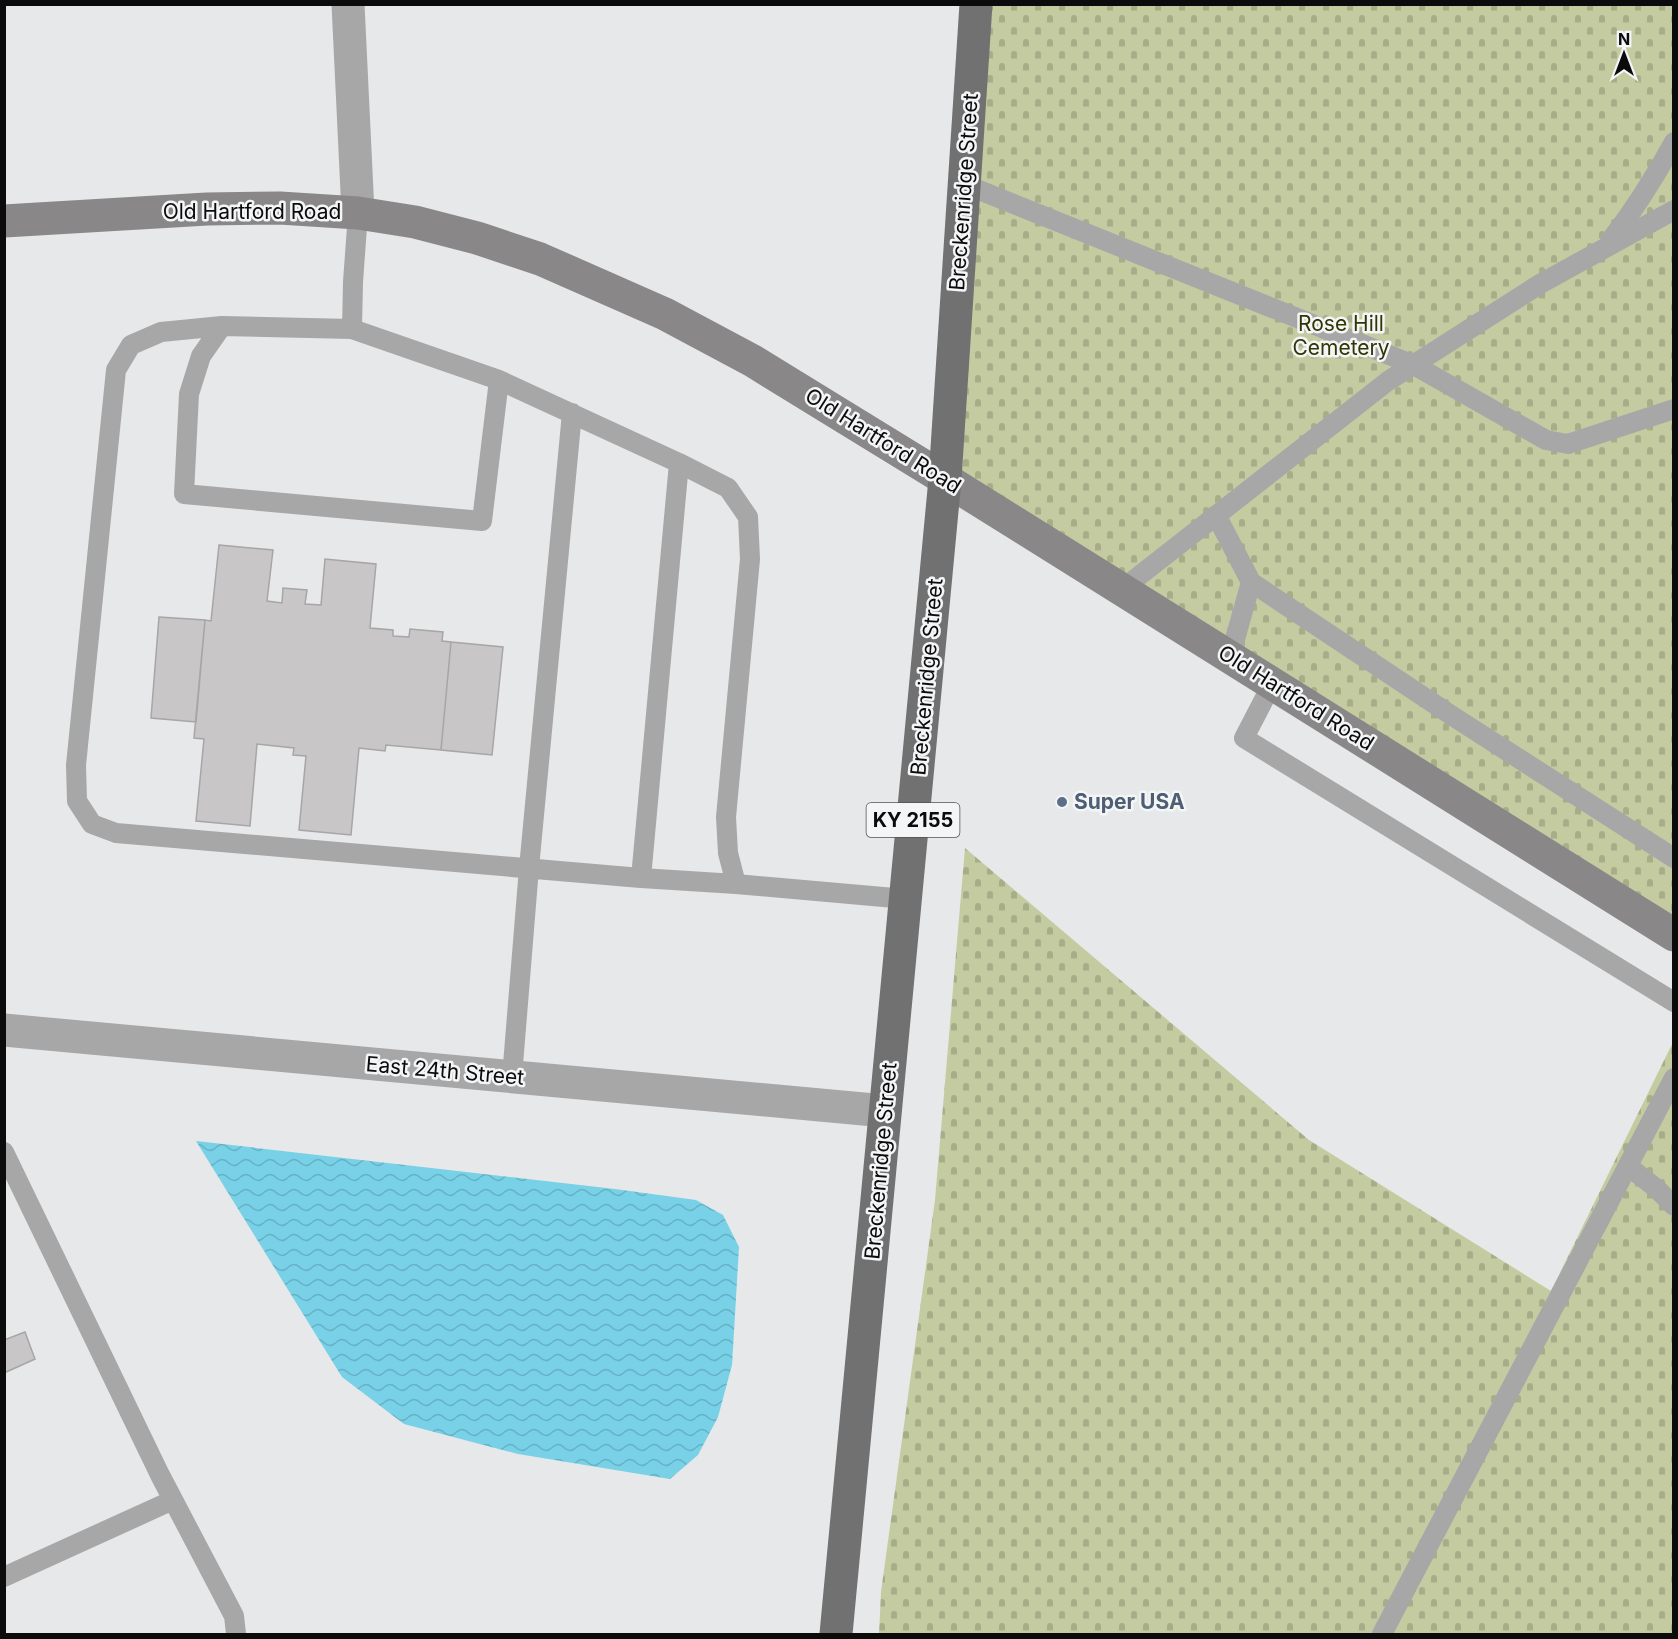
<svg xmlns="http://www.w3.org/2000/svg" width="1678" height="1639" font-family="Inter,sans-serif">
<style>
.cemetery{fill:url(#cemetery-stones)}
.water{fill:url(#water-waves)}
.building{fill:#c8c6c6;stroke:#a7a5a6;stroke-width:1.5}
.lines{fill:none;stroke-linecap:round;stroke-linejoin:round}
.service{stroke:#a8a7a7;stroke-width:20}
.minor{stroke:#a8a7a7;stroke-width:33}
.secondary{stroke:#898787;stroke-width:33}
.primary{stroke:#727171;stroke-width:33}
.service-dot{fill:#5c6f8a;stroke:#f4f5f7;stroke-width:2}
.labels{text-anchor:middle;stroke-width:5;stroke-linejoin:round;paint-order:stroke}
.shield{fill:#f4f5f7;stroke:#515152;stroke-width:1.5}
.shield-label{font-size:20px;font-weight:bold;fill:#0b0b0c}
.street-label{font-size:21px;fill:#0b0b0c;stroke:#f4f5f7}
.park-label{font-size:21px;fill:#323500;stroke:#f4f5f7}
.service-label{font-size:21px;font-weight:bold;fill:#4e5e75;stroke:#f4f5f7;text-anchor:start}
</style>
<defs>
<pattern id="cemetery-stones" width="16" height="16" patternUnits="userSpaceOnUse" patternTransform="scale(1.5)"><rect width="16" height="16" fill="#c5cba0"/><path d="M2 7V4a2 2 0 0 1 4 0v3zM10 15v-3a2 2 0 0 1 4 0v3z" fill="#a8ad89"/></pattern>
<pattern id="water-waves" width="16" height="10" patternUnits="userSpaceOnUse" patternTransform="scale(1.5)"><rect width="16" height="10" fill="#78d1e7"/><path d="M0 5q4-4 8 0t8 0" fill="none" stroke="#66b2c5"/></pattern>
</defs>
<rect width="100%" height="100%" fill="#e6e8e9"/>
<path class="cemetery" d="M976,5H1673V935L945,479Z
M965,848L1309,1140L1551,1291L1673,1042V1634H879L881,1592L935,1200Z"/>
<path class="water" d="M196,1141L615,1189L696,1200L723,1215L739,1247L732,1365L718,1417L698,1455L670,1479L518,1454L404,1424L342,1377Z"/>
<path class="building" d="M219,545L273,550L267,601L282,603L283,588L307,590L305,604L321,605L325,559L376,564L370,628L393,630V636L409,637L410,629L443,632L442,641L451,642L441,750L386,745L385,751L359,748L351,835L299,830L306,756L293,755L294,748L257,744L250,826L196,821L204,739L194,738L205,620L211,621Z
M159,617L205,620L196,722L151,718Z
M451,642L503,647L492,755L441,750Z
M25,1332L35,1359L4,1373V1340Z"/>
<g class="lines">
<path class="service" d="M964,184L1414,365L1546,440L1568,444L1674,409
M358,213L353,282L352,329L499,380L679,463L728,488L748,517L750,559L726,817L728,853L736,884L906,899
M1610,241C1634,210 1655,177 1674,142
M222,326L201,356L189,394L184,494L482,521L499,380
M352,329L222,326L161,332L131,345L116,370L76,765L77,801L92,824L116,833L641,878L736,884
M1216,515L1251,582L1230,657
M1251,582L1454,717L1674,858
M1121,590L1388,381L1540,284L1674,210
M1272,684L1244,738L1674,1002
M641,878L679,463
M512,1077L529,868L572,413
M4,1152L160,1475L234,1616L236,1634
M1628,1166L1657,1189L1674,1206
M4,1577L173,1500
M1382,1634L1674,1078"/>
<path class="minor" d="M348,4L358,213
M4,1030L885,1111"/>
<path class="secondary" d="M4,221L207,209L280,208L358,213L415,222L477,238L540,259L665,314L753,361L945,479L1674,935"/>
<path class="primary" d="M836,1634L945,479L976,4"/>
</g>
<circle class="service-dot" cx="1062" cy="802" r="6"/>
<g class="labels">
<rect class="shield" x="866.5" y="803" width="93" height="34" rx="4.5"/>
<g class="shield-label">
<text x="913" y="827">KY 2155</text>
</g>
<g class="street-label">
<text transform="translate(964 192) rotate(-86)" y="7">Breckenridge Street</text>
<text x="252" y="219">Old Hartford Road</text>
<text transform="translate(883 441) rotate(32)" y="7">Old Hartford Road</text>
<text transform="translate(927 677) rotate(-85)" y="7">Breckenridge Street</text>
<text transform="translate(1296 698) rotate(32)" y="7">Old Hartford Road</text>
<text transform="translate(445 1071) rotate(5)" y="7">East 24th Street</text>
<text transform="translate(881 1161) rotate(-85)" y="7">Breckenridge Street</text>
</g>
<g class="park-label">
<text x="1341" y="331">Rose Hill<tspan x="1341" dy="24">Cemetery</tspan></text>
</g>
<g class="service-label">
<text x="1074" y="809">Super USA</text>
</g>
</g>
<rect width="1678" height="1639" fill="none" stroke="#0b0b0c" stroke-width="12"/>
<g transform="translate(1624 54)" stroke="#f4f5f7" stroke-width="4.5" paint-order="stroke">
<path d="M0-4.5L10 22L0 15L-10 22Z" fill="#0b0b0c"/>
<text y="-9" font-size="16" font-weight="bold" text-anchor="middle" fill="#0b0b0c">N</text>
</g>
</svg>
